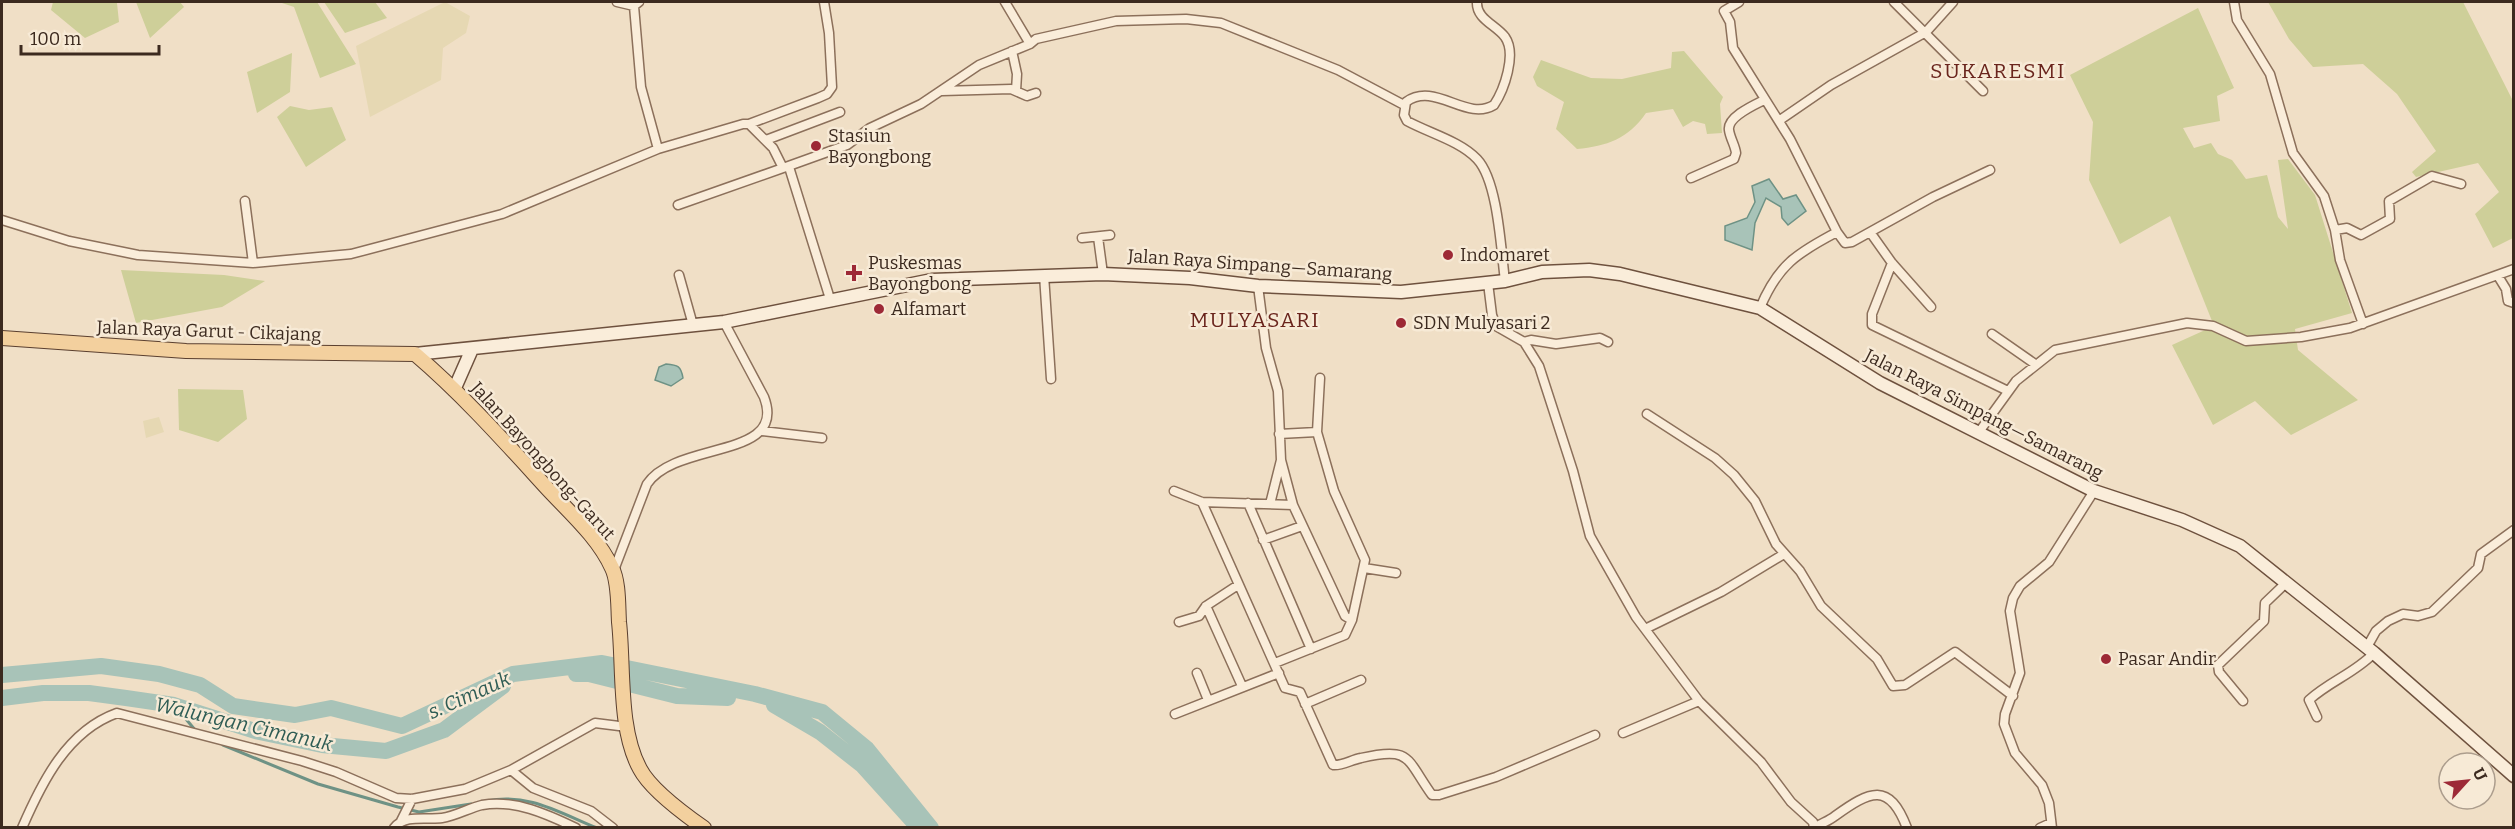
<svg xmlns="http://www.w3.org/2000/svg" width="2515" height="829" font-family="Bitter,serif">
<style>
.farmland{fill:#e6d8b3}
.green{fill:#cecf99}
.water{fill:#a8c3b8;stroke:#6e9285;stroke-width:1.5}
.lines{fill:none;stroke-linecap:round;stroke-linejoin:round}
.stream{stroke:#6e9285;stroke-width:3}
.river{stroke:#a8c3b8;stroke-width:16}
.street-casing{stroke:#8c705b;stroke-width:11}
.secondary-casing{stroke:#6e513e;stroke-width:15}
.primary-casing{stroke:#5a3f2f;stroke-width:16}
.street{stroke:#faedda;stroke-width:8}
.secondary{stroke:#faedda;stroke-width:12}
.primary{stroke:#f3d09e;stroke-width:14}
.poi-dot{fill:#9d2936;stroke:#f7ead6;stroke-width:2}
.labels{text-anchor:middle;stroke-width:5;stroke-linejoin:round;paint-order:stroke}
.poi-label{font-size:18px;fill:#3c2a1f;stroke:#f7ead6;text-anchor:start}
.street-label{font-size:18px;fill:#3c2a1f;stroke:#f7ead6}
.water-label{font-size:20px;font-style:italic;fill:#2e5c54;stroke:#f7ead6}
.quarter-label{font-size:21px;letter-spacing:1.5px;fill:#6a251d;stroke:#f7ead6}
</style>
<rect width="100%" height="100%" fill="#f0dfc6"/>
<path class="farmland" d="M445,2L470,16L466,33L443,48L441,80L370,117L356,46Z
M159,417L164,432L146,438L143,421Z"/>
<path class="green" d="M53,2H113L117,3L119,22L85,38L51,10Z
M136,2H180L184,7L150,38Z
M279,2H317L356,64L320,78L294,7Z
M324,2H375L387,18L345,33Z
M2268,2H2463L2513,101V238L2493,248L2475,214L2499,192L2478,163L2416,177L2412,172L2436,151L2397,94L2363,64L2313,67L2289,39Z
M2198,8L2234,88L2217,96L2220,121L2183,128L2194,148L2211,143L2218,154L2232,160L2246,179L2267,175L2278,217L2288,229L2278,160L2288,159L2315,195L2352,313L2295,329L2298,350L2358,400L2291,435L2255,401L2213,425L2172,345L2214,326L2170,216L2120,244L2089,180L2093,122L2070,75Z
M1684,51L1723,97L1720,104L1722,133L1707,134L1705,124L1693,121L1683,127L1673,109L1646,113C1628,139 1607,146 1577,149L1556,129L1564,102L1537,86L1533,77L1541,60L1591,78L1622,79L1671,68L1672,52Z
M292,53L290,92L257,113L247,72Z
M290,106L309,110L332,107L346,140L306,167L277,117Z
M121,270L224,275L265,281L222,307L136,323Z
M178,389L243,390L247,419L218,442L179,430Z"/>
<path class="water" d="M1769,179L1783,199L1796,195L1806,211L1788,225L1782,218L1781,207L1766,198L1755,223L1752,250L1725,240V226L1747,218L1755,202L1752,186Z
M666,364C678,365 681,366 683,378L671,386L655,380L659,367Z"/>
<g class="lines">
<path class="stream" d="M174,705L196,731
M223,745L318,784L398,807L419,812L471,804
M487,801C527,792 560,813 597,828"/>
<path class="river" d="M576,674H589L677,696L728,698
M2,675L101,666L159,674L200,685L233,706L295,715L331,708L402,726L513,674L602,663L755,694L822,712L867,749L931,828
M2,698L43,693H89L126,698L174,705L255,731L322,745L386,751L444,730L503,686
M774,705L820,732L862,765L919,828"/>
<g class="street-casing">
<path id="street" d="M617,2L634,6L639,2
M1005,2L1030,44
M1477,2C1476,19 1496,25 1505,37C1517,54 1504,90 1494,105C1466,122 1435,81 1406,102L1404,115L1407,121C1429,133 1460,141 1477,159C1498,181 1501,250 1505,281
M1739,2L1724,11L1730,22L1733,48L1790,139L1837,232L1845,243L1852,242L1933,197L1990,170
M1894,2L1983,91
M2234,2L2237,20L2270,74L2293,153L2324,196L2335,230L2340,260L2363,324
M634,6L641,87L658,149
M1012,51L1017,74L1016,91
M942,91L1011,89L1027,96L1036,93
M1780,120L1831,85L1926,32L1953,2
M749,124L818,98L827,94L832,87L829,33L824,2
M766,140L840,112
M789,167L831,302
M1691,178L1734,159L1736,153C1735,145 1730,138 1729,130C1727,117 1754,105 1764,100
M245,201L253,263
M678,205L783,168
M2,220L69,241L138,255L253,263L351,254L502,214L658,149L743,124H749L773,148L783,168L847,145L870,128L921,104L979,65L1030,44L1036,39L1116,21L1186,19L1221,23L1338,70L1404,105
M2335,230L2347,228L2361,235L2390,219L2389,201L2432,176L2461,184
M1870,232L1892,263L1931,307
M1098,237L1103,274
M1082,238L1110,235
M1892,263L1872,314V325L2008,391
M679,275L693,325
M1044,275L1051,379
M2498,276L2506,289L2508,301L2514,303
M1488,283L1492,315L1496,326L1524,342L1539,366L1573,471L1590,536L1636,617L1699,701L1761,762L1791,802L1813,822L1814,828
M1258,286L1266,348L1278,391L1281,460L1293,505L1345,616L1352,620L1365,560L1334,491L1317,432L1320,378
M1760,308C1778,265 1797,253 1837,232
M1992,334L2035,364
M1524,342L1531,340L1556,344L1600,338L1608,342
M1647,414L1715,458L1734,475L1755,501L1776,544L1800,571L1821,606L1877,659L1893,686L1905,685L1955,652L2013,696
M762,431L822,438
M1979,432L2016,381L2055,350L2187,323L2213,326L2246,341L2301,337L2350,328L2514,269
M1279,434L1317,432
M1174,491L1202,502L1293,505
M1202,502L1285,688L1300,692L1333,765C1342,766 1351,760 1361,758C1412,746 1406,759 1432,795H1439L1496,777L1595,735
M1248,503L1311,649
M1270,504L1281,460
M1263,540L1302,526
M1364,568L1396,573
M614,570L647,484C677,440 788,460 764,397L724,322
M1206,606L1242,686
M1179,622L1199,616L1206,606L1238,585
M1645,629L1721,592L1784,554
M2367,647L2376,631L2388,621L2403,614L2418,616L2432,612L2478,568L2481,554L2514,530
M1275,663L1345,635L1352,620
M1197,673L1208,700
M2243,701L2219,672L2218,665L2264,621L2265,603L2287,582
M1305,704L1361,680
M1175,714L1279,673
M2317,717L2309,700C2330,681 2355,673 2374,653
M1623,733L1699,701
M511,770L595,723L627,727
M401,821L412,799
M22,828C42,782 67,731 117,713L302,761L336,772L396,798L412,799L465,789L511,770L533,788L591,811L613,828
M394,828C404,814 427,820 442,818C456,816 469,808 482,805C514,799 547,814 576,828
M1814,828C1821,823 1829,821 1835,816C1870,791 1889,781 1907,828
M2040,828L2051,823
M2052,828L2049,803L2042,785L2015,753L2004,724L2005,714L2020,673L2010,611L2013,598L2020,586L2049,562L2094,491"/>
</g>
<g class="secondary-casing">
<path id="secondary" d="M415,354L724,322L932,280L1103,274L1190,278L1258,286L1401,292L1505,281L1542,272L1589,270L1620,274L1760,308L1880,383L2094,491L2182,520L2240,546L2374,653L2514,776
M454,390L472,349"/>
</g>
<g class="primary-casing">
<path id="primary" d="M2,338L186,351L415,354C462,394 504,441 546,487C569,512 598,537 612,568C619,582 618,606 619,622C624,667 618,729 640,769C651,790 684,814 704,828"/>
</g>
<use href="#street" class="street"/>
<use href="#secondary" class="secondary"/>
<use href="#primary" class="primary"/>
</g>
<g class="poi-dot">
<circle cx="816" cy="146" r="6"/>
<circle cx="1448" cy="255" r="6"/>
<path d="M851 264h6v6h6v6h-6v6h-6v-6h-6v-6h6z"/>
<circle cx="879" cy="309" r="6"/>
<circle cx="1401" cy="323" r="6"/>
<circle cx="2106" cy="659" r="6"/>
</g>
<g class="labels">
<g class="poi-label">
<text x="828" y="142">Stasiun<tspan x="828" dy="21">Bayongbong</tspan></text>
<text x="1460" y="261">Indomaret</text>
<text x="868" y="269">Puskesmas<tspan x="868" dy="21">Bayongbong</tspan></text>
<text x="891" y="315">Alfamart</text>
<text x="1413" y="329">SDN Mulyasari 2</text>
<text x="2118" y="665">Pasar Andir</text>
</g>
<g class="street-label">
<text transform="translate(1260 265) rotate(4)" y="6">Jalan Raya Simpang—Samarang</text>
<text transform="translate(209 331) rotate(2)" y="6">Jalan Raya Garut - Cikajang</text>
<text transform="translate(1984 414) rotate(27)" y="6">Jalan Raya Simpang—Samarang</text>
<text transform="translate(543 461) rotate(48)" y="6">Jalan Bayongbong-Garut</text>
</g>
<g class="water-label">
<text transform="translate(469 695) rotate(-24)" y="7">s. Cimauk</text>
<text transform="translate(244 724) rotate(13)" y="7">Walungan Cimanuk</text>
</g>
<g class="quarter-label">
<text x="1998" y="78">SUKARESMI</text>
<text x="1255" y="327">MULYASARI</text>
</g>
</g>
<rect width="2515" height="829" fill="none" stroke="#3c2a1f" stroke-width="6"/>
<g transform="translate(2467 781) rotate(63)"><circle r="28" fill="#f7ead6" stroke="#ac9d8d" stroke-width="1.5"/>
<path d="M0-4.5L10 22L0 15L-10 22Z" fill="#9d2936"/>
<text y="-9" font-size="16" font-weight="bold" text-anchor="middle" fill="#3c2a1f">U</text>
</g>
<path d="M21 45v9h138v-9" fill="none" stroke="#3c2a1f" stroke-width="3"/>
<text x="30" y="45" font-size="18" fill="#3c2a1f" stroke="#f7ead6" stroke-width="4.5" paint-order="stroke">100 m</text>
</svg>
